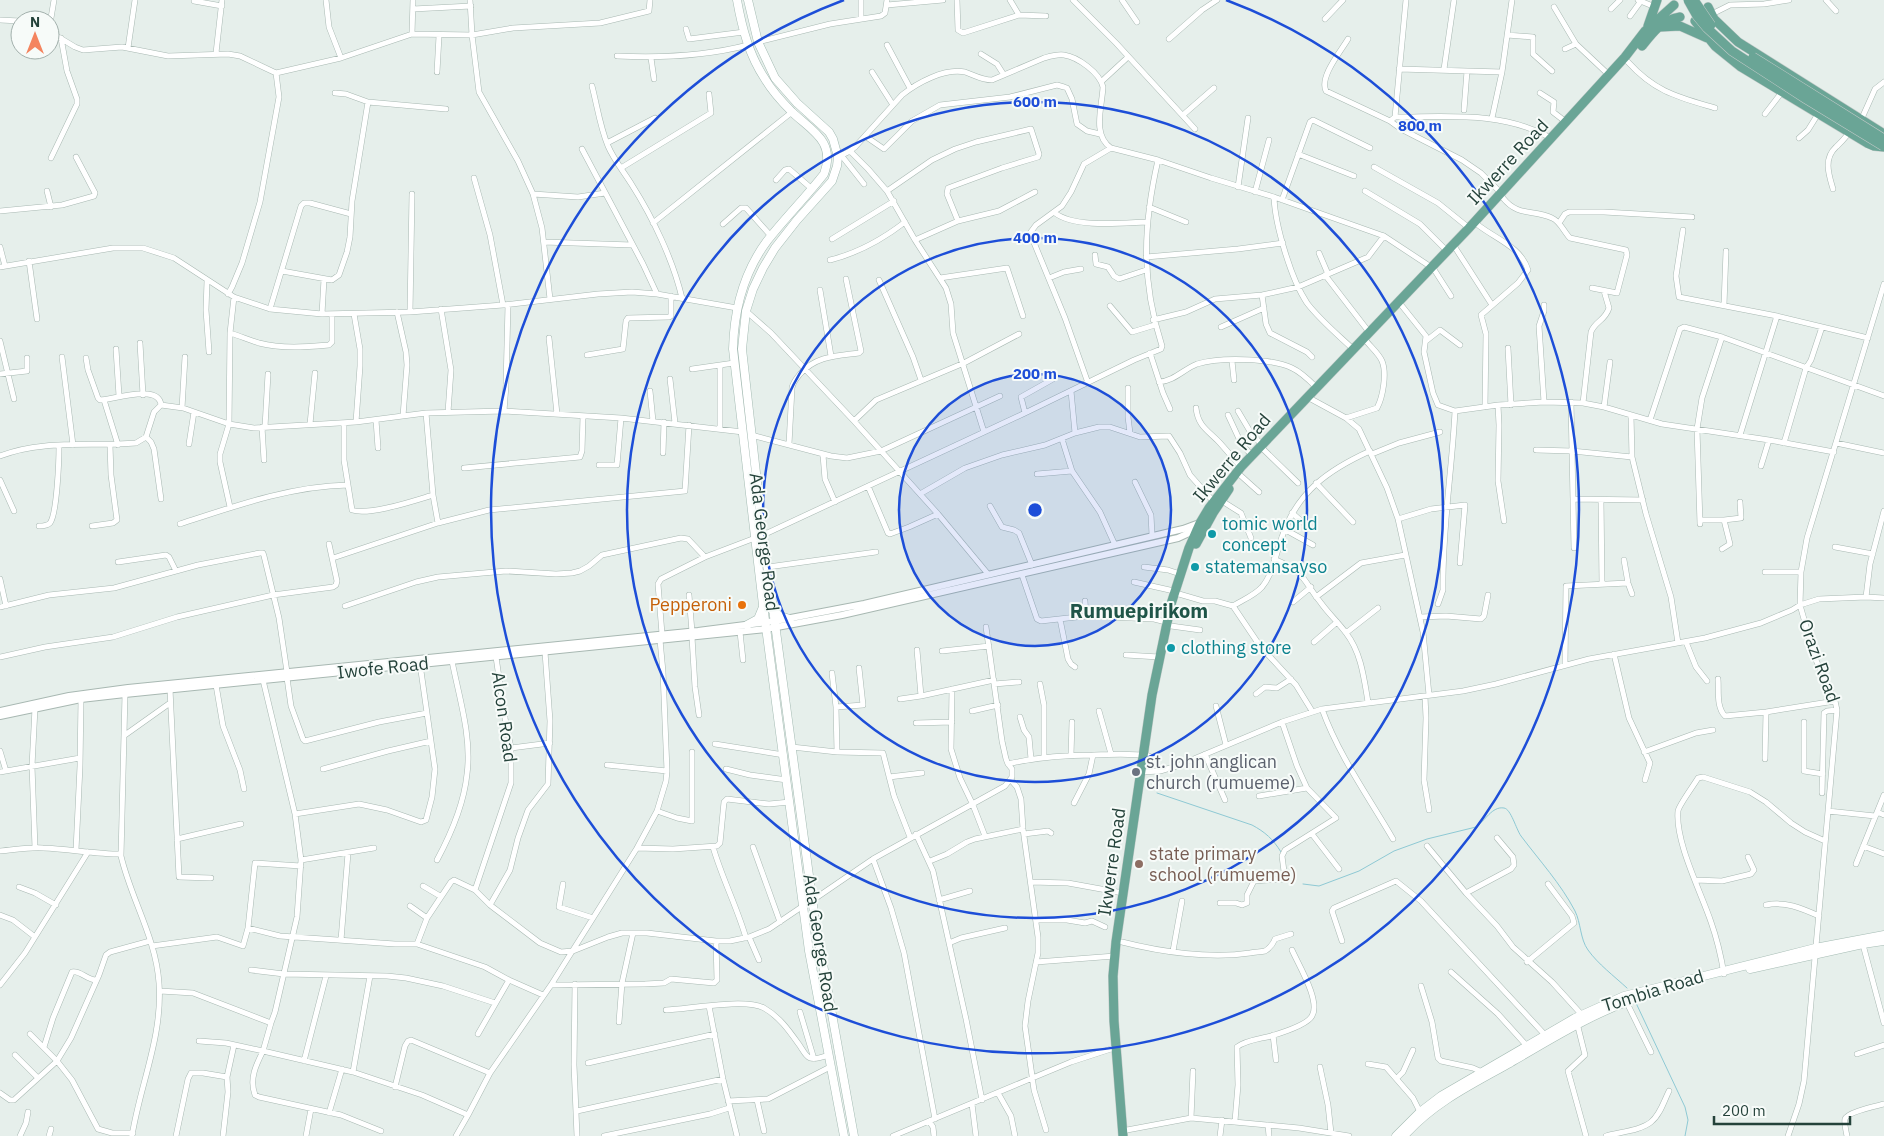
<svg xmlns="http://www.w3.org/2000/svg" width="1884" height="1136" font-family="'IBM Plex Sans',sans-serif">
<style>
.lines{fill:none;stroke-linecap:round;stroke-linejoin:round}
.stream{stroke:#8ec9d4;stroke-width:1}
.minor-casing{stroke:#a8b8b2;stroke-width:6}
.tertiary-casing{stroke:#a8b8b2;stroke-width:8}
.secondary-casing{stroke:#a4bbb3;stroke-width:9}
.primary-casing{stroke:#c2cac8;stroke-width:10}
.minor{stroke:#fff;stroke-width:5}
.tertiary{stroke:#fff;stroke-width:6}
.secondary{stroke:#fff;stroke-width:8}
.primary{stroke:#6aa596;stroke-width:9}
.primary-bridge-casing{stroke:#c2cac8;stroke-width:10;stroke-linecap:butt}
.primary-bridge{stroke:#6aa596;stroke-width:9}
.ring{fill:none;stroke:#1d4ed8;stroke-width:2.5}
.culture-dot{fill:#0f9aa8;stroke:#f7fbf9;stroke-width:2}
.food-dot{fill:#e8710a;stroke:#f7fbf9;stroke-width:2}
.worship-dot{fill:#6b7280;stroke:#f7fbf9;stroke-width:2}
.education-dot{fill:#8d6e63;stroke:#f7fbf9;stroke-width:2}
.labels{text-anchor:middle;stroke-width:4;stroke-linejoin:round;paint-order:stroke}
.street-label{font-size:18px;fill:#24423a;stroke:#f7fbf9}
.culture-label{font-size:18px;fill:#0d838f;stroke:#f7fbf9;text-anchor:start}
.food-label{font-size:18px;fill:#c56008;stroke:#f7fbf9;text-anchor:end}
.worship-label{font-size:18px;fill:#5b616d;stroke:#f7fbf9;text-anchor:start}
.education-label{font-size:18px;fill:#785e54;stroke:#f7fbf9;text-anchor:start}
.quarter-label{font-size:20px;font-weight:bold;fill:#1f5548;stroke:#f7fbf9}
.centre{fill:#1d4ed8;stroke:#f7fbf9;stroke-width:2.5}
.ring-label{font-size:15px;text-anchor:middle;font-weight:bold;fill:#1d4ed8;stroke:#f7fbf9;stroke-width:4;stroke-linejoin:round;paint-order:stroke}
</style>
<rect width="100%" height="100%" fill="#e6efeb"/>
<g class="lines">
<path class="stream" d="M1157,793L1252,825C1265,832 1273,839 1281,852
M1303,884L1319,886L1359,871L1394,851L1427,839L1476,827C1485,821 1492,806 1504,808C1511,809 1516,829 1521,836C1539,860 1561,884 1575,911C1581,923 1580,939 1588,950C1598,964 1614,976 1627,988
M1636,1003L1685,1107L1688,1120L1685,1136"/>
<g class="minor-casing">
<path id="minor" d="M326,0L329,27L341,58
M470,0L472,35L479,92L518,161L533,194L542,228L550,299
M861,0V19
M957,0L958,30L963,33L1019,15L1046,16
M1010,0L1019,15
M1073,0L1116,43L1195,129
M1122,0L1137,22
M1638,0L1655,7
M1826,0L1836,11
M194,1L222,6
M887,5L943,0
M1554,7L1576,44L1609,75
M413,9L471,6
M1611,9L1620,0
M1712,14L1730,5L1764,4L1789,0
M1630,16L1641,1
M1325,19L1343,0
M0,20L20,21
M50,24L54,0
M686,29L689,39L744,32
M50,32L75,47L83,50L122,47L168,56L228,54L240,56L276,73L341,58L412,34L472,35L513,28L600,23L649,11L650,0
M412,34L413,0
M1507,35L1533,37V54L1552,71
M1169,39L1202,10L1217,0
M1348,39C1341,51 1319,77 1326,91L1390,121L1401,129L1462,160L1481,173L1501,193
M758,42L830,24L881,16L885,13L887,0
M887,45L910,88
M128,48L135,0
M1565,49L1576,44
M216,53L222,0
M981,54L997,64L1004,75
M617,56C660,58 706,56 748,45
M651,58L654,79
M1628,62C1655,92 1678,97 1715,108
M1399,69L1502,72
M1444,69L1454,0
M437,72L439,36
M872,72L893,105
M1102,81L1128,57
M592,86C597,105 600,127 608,146C614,160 624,172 632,185C653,218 673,260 682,298
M335,93L346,94L368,102L446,109
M1540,93L1554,102L1553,112L1566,122
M1464,110L1467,71
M1765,114L1782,92
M1183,115L1214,88
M1395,117L1406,0
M1492,118L1502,72L1512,0
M1862,118L1875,89L1884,82
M1390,121L1395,117C1449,117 1502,111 1551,138
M865,136L884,149L912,121L940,105L1010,97L1057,85L1064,87L1067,88L1072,99L1077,124L1087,131L1100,134
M1799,138L1808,130L1818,114
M607,143L655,118
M582,149L643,264L657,294
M850,151L868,169L887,191L915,240L946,288L951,304L953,333L984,432
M1298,154L1354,176
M841,155L864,184
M838,157L850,151L855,147L902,95C917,83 944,68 965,72C974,75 981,80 992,80L1044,58C1051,56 1057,54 1064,55C1078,57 1100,73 1103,87C1102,107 1092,135 1111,148L1158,160L1211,178L1274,197L1384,236L1431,267
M51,158L77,104V99L67,71L61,38
M1374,167L1438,203L1469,228
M621,168L711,113L709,94
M474,178L490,235L503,305
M776,180L785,170L789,169L812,189
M1238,187L1248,118
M1833,189C1829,175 1823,159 1836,147C1841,142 1845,139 1849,132
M47,191L51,207
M887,191L932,160L955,149L976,142L1031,129L1039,154L1038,157L1002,168L948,188L947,194L958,221
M1365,191L1420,224L1447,251
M1255,192L1269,140
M533,194L578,197L605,193
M1274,197C1275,225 1291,279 1307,303C1320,320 1337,334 1353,349
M1503,198C1518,217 1533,209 1552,218C1560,221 1564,232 1570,238L1626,250L1627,255L1617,293L1592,288
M1282,200L1310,122L1313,120L1370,148
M1149,207L1186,222
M0,211L62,205L94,196L95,193L76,157
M1055,213C1074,228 1122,223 1146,222
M653,223L792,112
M1559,223L1565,214L1569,212H1604L1692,217
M723,224L741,208H746L771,236
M1478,225C1496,239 1521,247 1528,270L1518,283L1481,315L1486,334L1485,407
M1683,230L1676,276L1679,297L1777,316L1868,338
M832,239L894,201
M915,240L958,221L999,211L1035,192
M544,242L632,245
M0,247L5,266
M1456,249L1492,305
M1319,253L1328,274
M1095,255L1096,264L1108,267L1114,276L1119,279L1146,270
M1146,257L1238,249L1283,243
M830,260C858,253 883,239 905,222
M29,261L37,319
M0,267L113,248H143L174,258L234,297L270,309L322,314L410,312L503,305L598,294L632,292L657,294L737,308
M282,271L332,280L339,275L347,252L350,237L352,201L368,102
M1435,271L1451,296
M1325,275L1369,332
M940,278L1007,268L1023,316
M1049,278L1064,272L1081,269
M879,280L913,357L921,380
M207,281L206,310L209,352
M820,290L831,356
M228,294L232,287L242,263L260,202L279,97L276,73
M1262,295L1266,324L1270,333L1307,352L1312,357
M1544,305V311L1539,326L1544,402
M1724,305L1726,251
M1110,306L1132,332L1155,325
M1402,306L1426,336L1424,352L1433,393L1438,405L1455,411L1498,405L1544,402L1583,403L1604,407L1662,424L1769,440L1834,452
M270,309L301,206L304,203H310L351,214
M441,309L451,370L448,412
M746,311L771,333L854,421L938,514L988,574
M397,312L406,352L407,365L403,416
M410,312L412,194
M322,314L324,279
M354,314L360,349V366L356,422
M1153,320L1186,312L1215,299L1262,295L1298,287L1368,257L1384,236
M1221,327L1264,308
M230,333C240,336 249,340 259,343C282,349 306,347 329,345L332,342V314
M549,338L557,414
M0,341L14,399
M1426,341L1440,330L1460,345
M140,343L143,395
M1508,348L1511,405
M116,349L119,396
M1150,353L1163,393L1170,409
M587,355L623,349L626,321L628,318L669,317L671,316V296
M62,357L73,445
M86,358L88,370L98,398L100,400C112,400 159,383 161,405
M1232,361L1234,380
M720,365V428
M692,369L734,363
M0,374L27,371V358
M670,379L675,423
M1159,382C1174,381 1184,369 1197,364C1219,357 1271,358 1292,368C1301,372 1309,380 1316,387
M1088,383L1065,318L1030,233L1036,225L1062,206L1071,192L1084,164L1111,148
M1128,388V417L1130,433
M650,391L653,421
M1071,391L1075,433
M1311,399L1346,418L1359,429L1387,488L1398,519L1423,632L1429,695
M104,400L118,445
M1571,402L1574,548
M1583,403L1591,332C1595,321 1605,321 1609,308L1604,291
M1498,405L1499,425L1498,481L1504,521
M1604,407L1610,362
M182,408L185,357
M1196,408C1198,427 1209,431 1220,443C1227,451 1234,459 1241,467
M504,411L506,385L508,305
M1238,411L1251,433L1262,445
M426,413L433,495L438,523
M1025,413L1021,397L1053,379
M1228,415L1241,443L1252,456
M1631,415L1632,457L1646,514L1671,597L1678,643
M1346,418L1377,408C1383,397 1387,373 1382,361C1379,354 1372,348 1367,342
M376,420L378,448
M1650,420L1680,329L1684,327L1722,337L1884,396
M854,421L876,400L964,363L1019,334
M344,423V460L352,510C369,516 416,500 433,495
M310,424L315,373
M262,427L264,460
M265,427L268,374
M751,435L831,456L847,458L881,451L1000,396
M1740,435L1777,316
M146,437L151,442L154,449L161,499
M1062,439L1072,471L1100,512L1115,545
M1784,443L1806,368L1811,360L1822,327
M1836,443L1884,453
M189,444L194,412
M789,444L792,388C793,382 796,379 800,374C816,356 836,356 859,353L861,351L846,279
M1264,450L1298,483
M1536,450L1572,451L1632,457
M663,453L664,422
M1372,454L1399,443L1440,432
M823,455L825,479L835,502
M0,456C43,439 91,447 136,443L146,437L154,412L161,405L183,408L229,424L254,428L356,422L426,413L504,411L621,418L743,432
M599,465H617L621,418
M1761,466L1769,440
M464,468L580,457L582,451L583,416
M1037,474L1072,471
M1240,475L1259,492
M0,480L14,511
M1135,482L1151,515L1152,535
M1316,483L1353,522
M868,486L888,533L890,534L909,527L938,514
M920,494L965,468L1002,455L1045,445L1075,433L1099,427H1110L1140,437L1169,436L1180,453L1190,475L1213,501
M1573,499L1643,500
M1601,500L1602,584
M1222,501L1241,513L1251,538
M990,506L1002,527L1014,530L1019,533L1032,565
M230,507L220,462V454L229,424L230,333L234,297
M1292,513L1306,525
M1398,519L1431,509L1465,505L1460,563
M1700,520H1724L1730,544L1722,549
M1724,520L1741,518L1740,502
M180,524C235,506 291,486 348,485
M1700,524L1697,429L1702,398L1722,337
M39,526C42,526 47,526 50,523C57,514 59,460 59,446
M92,526L113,523L117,520L111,475L110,445
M1284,529L1313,545
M763,535L1025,413L1134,360L1161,349L1162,346C1141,281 1143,226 1158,160
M1835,547L1873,554
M333,558L438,523L489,510L685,491L689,425
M1274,559C1307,573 1301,578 1321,603C1328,613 1338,622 1346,633C1361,652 1364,678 1368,702
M1624,560L1628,583L1632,594
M118,562L166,555L169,557L176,571
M768,567L876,552
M1144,567L1168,570L1180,574
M1765,572H1801
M1022,575L1037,619L1041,621L1086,616L1154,619L1166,622
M0,579L6,606
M1134,582L1174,591
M1179,594L1203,601H1215L1233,606L1260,646L1296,685L1312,711
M689,595L692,632
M1316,597L1361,563L1405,555
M1866,597L1870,564L1884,511
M1085,601L1086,616
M1293,602L1311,587
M1438,604L1443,590C1442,530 1452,471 1455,411
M345,606L416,582L438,577L506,571L556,574L572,573L580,571L589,566L602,555L681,538L688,539L705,557
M1233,606C1242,600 1254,596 1262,587C1273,574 1276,553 1282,537C1297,492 1328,470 1370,451
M0,607L49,595L114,588L198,565L260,553H263L264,556L279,618L287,672
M1420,617L1446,616L1481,619L1484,616L1488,595
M1060,619L1068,659L1071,664L1075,667
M1171,626L1200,630
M986,627L1002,741L1006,759L1008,764
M740,632L743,660
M1346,633L1378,608
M662,634L658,584L661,579L705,557L755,538
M692,637L695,687L699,715
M1314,642L1337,622
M1686,642L1696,667L1707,681
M917,650L921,696
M942,651L989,646
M1614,654L1629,718L1650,763L1645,780
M1126,655L1159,657
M0,657L45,647L113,637L177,617L273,595L333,587L336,585L337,581L329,544
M1565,665L1566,586L1628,583
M832,673L836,707L837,752
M287,678L291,706L303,739L305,741L379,722L427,713
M1718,679C1719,690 1716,707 1725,716L1766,712L1835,701
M263,680L295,814L301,860L297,917L275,1012L271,1023
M994,684L1019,682
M1040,684L1044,705V757
M216,685L223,726L240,770L244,789
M170,689L179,877L211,878
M952,689L951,749L960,778L973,805L985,836
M125,694L121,856C131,899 156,938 159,983C163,1036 140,1085 132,1136
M1256,694L1265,687L1277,688L1291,679
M1425,696L1426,718L1424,780L1429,810
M900,699L921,696L994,680
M1216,706L1226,745
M836,707L863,705L859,668
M1322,709C1339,756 1368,796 1393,839
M972,711L998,705
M1099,711L1111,754
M1020,717L1024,730L1029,737L1031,759
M1804,722V771L1823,774
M916,723L952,722
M125,735L170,703
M715,744L784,755
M792,747L837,752L883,753L894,796L910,837
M511,748L550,743
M0,751L6,771
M1644,752L1696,733L1713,730
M1205,754L1225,800
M1071,755L1072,722
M1765,759L1766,712
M607,765L667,771
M323,769L388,751L431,741
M726,769L750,775L787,780
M0,772L80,758
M1141,772L1160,771L1177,766L1282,722L1322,709L1463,691L1496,684L1589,659L1705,638L1761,623L1792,610L1800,605L1819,599L1866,597L1884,598
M889,777L922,773
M1011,780L1017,787L1021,799L1023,829L1038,937V953L1028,1001L1025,1026L1034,1090L1046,1130
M1822,793L1824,713L1827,711L1837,710
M1259,796L1307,788
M1074,803L1089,774L1093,755
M657,811L677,818L692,821V752
M1828,811L1875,816
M1877,812L1884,815
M295,814L359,804L387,810L421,822L426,820L432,797L435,769L420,664
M916,834L933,871L966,1019L982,1100
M1024,834L1048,831L1051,833
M1312,834L1339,869
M177,839L241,824
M1427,846L1466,893L1497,926L1513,947L1552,982L1582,1015
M1863,846L1884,854
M713,847C722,878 737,907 746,938
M753,847L780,922
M35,848L32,766L35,708
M637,848L673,849L717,846L720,843L724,802L727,799L769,804L790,802
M76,850L80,766L81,699
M0,851C14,850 29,847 43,848C69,849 95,854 121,854
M873,859L891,908L904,953L935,1119
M301,860L374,848
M437,860C451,834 464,804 467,774C472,737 459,697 452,661
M930,861L947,854L967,842L975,839L1023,829
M1856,864L1884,795
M1695,880L1722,881L1751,874L1754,870L1748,857
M1031,882L1068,883L1123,893
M563,884L559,907L593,918
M423,886L440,896
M19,887L35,893L56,905
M475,890L511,783V748L505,718L496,657
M1466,893L1511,869L1514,865L1513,857L1497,838
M813,900L873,859L1005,786L1012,777V769L1008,764C1037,757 1065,755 1094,755C1112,754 1131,753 1149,756
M939,900L970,891
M1220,903H1236L1242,905L1247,903V895L1254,881L1285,879L1282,856L1285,850L1336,818L1307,788L1297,766L1282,722
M490,905L510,870L518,838L528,810L548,784L550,721L545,652
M1766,905C1785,901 1801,908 1819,916
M410,906L427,918
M0,915L13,920L35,937
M1037,920H1067L1085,923L1092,921L1105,927
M248,928L280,936L395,944H417L485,967L509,980L543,995
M749,937L759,960
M341,940L348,853
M1342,941L1332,911L1334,908L1396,881L1421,901L1546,1036
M1862,941L1884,1023
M1122,942C1161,952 1210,959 1250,953C1254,952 1261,952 1265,951C1270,948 1273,944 1275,939L1291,934
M949,943L961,938L1005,928
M417,944L427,918L451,882L454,880L475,890L490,905L540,943L561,952L573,951L608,937L622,933H647L716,941H730L749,937L769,929L803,906
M152,946L217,937L243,946L248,928L255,863L301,866
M1173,951L1182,901
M1036,962L1115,956
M1527,962L1574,923L1572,916L1548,884
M251,970L284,974L387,976L406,978L443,986L495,1003
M1451,972L1498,1014L1527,1046
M1724,974C1721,956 1717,939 1711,922C1701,892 1675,842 1678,811C1679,805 1694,785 1698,778L1703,777L1750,792L1766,802L1791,823L1805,832L1825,841
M575,984L574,1065L577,1136
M0,985L25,953L88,852
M551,985L645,984L664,983L671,979L714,983L717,980L716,941
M1421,986L1432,1022L1438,1058L1441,1061L1473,1068L1482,1072
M160,991L193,993L271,1023L263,1051L353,1072L422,1095L468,1115L490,1073L551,985L637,848L657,811L666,781L667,771L663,672L660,640
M1626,1001L1651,1052
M709,1006L723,1079L737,1136
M666,1010C688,1009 746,998 764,1008C780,1017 790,1032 800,1046C803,1050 805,1056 810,1058C815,1060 823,1057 828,1055
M800,1012L814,1059
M619,1022L622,983L633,933
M1577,1023L1585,1055L1568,1071L1586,1136
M30,1034L57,1061L72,1080L98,1129L112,1133H133
M478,1034L509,980
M1273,1035L1276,1060
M199,1041L226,1043L263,1051C256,1065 249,1079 255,1095L259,1097L341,1115L381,1131
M44,1047L53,1018L72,972C80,970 87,980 96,980
M1857,1054L1884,1045
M15,1055L38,1078
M304,1061L326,976
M588,1063L715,1034
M1368,1064L1386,1067L1413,1098L1420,1112
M1320,1067L1328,1105L1331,1133
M353,1072L370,976
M1397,1078L1403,1072L1413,1050
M395,1087L405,1046L408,1041L411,1040L490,1073
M0,1093L10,1100H14L57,1061L71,1038L99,975L106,955L110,952L150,941
M998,1093L1011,1116L1015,1136
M757,1100L764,1131
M728,1101L768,1099L830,1067
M972,1104L976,1136
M577,1111L723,1079
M329,1113L342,1069
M1191,1118L1193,1071
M929,1121L933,1127L934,1136
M1235,1121L1238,1085L1237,1047C1246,1040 1260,1039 1271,1036C1281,1033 1307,1025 1312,1016C1321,1001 1298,964 1292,950
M1268,1125L1269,1136
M1127,1130L1191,1118L1299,1128L1349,1136
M20,1136L26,1123L28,1112
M49,1136L51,1129
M176,1136L188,1079L191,1073H203L227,1077
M223,1136L228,1092L227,1077L234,1045
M306,1136L311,1109
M456,1136L468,1115
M604,1136L710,1114L729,1108
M893,1136L1071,1062L1117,1047
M1220,1136L1222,1120
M1606,1136C1619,1132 1640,1131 1651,1122C1660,1115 1664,1101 1669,1091
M1788,1136L1799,1104L1804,1081L1837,710L1835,701L1815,658L1800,605L1801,572L1807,538L1884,284
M1847,1136C1846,1131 1844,1123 1845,1119C1847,1112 1877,1106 1884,1104"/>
</g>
<g class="tertiary-casing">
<path id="tertiary" d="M0,711L69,696L128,688L698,631L775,621L864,604L1183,529L1202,522
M0,716L81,699L125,694L766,629L842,615L1178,538L1191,532L1199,531"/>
</g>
<g class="secondary-casing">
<path id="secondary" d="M737,0C742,28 749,55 765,79C772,91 782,102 792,112C812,131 836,141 824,174C806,197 785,218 767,241C744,272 734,310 733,349L763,605L809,951L844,1136
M748,0L758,42L775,78L797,103L829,132L833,139L838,157L837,166L832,181L797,220L775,248L763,268L753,289L746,311L742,349L763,535L815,920L854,1136
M773,611L780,616L790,619
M747,625L758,619L763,607
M1750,969L1863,944L1884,941
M1396,1136L1420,1112L1441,1096L1575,1018L1624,996L1815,948L1884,935
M1404,1136C1433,1103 1472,1084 1510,1063C1557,1035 1603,1007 1656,992"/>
</g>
<g class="primary-casing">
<path id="primary" d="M1708,7L1714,19L1738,42L1884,134
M1695,21L1715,46L1741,67L1867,143L1874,146L1884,147
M1648,26L1657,0
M1660,27L1680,26L1707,38
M1642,46C1653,32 1662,20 1680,17
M1196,544L1213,513L1229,489
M1123,1136L1114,1021L1113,976L1116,942L1152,695L1171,604L1189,548L1200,523L1209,508L1241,467L1469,228L1625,57L1645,31L1674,5"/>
</g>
<use href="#minor" class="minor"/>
<use href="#tertiary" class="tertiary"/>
<use href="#secondary" class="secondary"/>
<use href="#primary" class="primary"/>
<g class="primary-bridge-casing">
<path id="primary-bridge" d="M1688,0L1697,16L1707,28L1732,51L1806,99L1883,146
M1694,0L1711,25
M1753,57L1884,139"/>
</g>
<use href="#primary-bridge" class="primary-bridge"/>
</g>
<circle cx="1035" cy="510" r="136" fill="#1d4ed8" fill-opacity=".12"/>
<g class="ring">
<circle cx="1035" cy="510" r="136"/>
<circle cx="1035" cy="510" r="272"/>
<circle cx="1035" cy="510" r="408"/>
<path d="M1226 0A544 544 0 1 1 844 0"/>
</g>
<g class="culture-dot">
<circle cx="1212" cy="534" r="5"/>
<circle cx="1195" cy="567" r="5"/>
<circle cx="1171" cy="648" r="5"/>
</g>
<circle class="food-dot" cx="742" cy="605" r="5"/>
<circle class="worship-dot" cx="1136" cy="772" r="5"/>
<circle class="education-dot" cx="1139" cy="864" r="5"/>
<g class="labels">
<g class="street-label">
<text transform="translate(1508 162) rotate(-47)" y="6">Ikwerre Road</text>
<text transform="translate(1232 458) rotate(-50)" y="6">Ikwerre Road</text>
<text transform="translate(764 542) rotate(83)" y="6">Ada George Road</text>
<text transform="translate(1819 661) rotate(70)" y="6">Orazi Road</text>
<text transform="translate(383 668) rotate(-6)" y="6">Iwofe Road</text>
<text transform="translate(504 717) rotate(82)" y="6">Alcon Road</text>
<text transform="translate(1112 862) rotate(-82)" y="6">Ikwerre Road</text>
<text transform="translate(820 943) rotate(81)" y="6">Ada George Road</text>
<text transform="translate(1653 991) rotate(-17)" y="6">Tombia Road</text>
</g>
<g class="culture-label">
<text x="1222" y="530">tomic world<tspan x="1222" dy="21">concept</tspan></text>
<text x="1205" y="573">statemansayso</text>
<text x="1181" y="654">clothing store</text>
</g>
<g class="food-label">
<text x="732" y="611">Pepperoni</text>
</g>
<g class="worship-label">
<text x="1146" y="768">st. john anglican<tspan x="1146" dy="21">church (rumueme)</tspan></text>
</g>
<g class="education-label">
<text x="1149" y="860">state primary<tspan x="1149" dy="21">school (rumueme)</tspan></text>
</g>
<g class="quarter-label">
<text x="1139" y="618">Rumuepirikom</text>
</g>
</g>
<circle cx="1035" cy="510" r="8" class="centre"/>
<g class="ring-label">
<text x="1035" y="107">600 m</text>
<text x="1420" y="131">800 m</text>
<text x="1035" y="243">400 m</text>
<text x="1035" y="379">200 m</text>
</g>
<g transform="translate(35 35)"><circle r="24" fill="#f7fbf9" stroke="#a3b1ad"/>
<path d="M0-4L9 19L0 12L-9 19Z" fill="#f4845f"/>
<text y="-8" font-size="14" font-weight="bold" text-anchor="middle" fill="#24423a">N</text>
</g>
<path d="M1714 1116v8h136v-8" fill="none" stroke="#24423a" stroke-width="2.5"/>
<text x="1722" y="1116" font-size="15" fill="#24423a" stroke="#f7fbf9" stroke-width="4" paint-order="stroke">200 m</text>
</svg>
